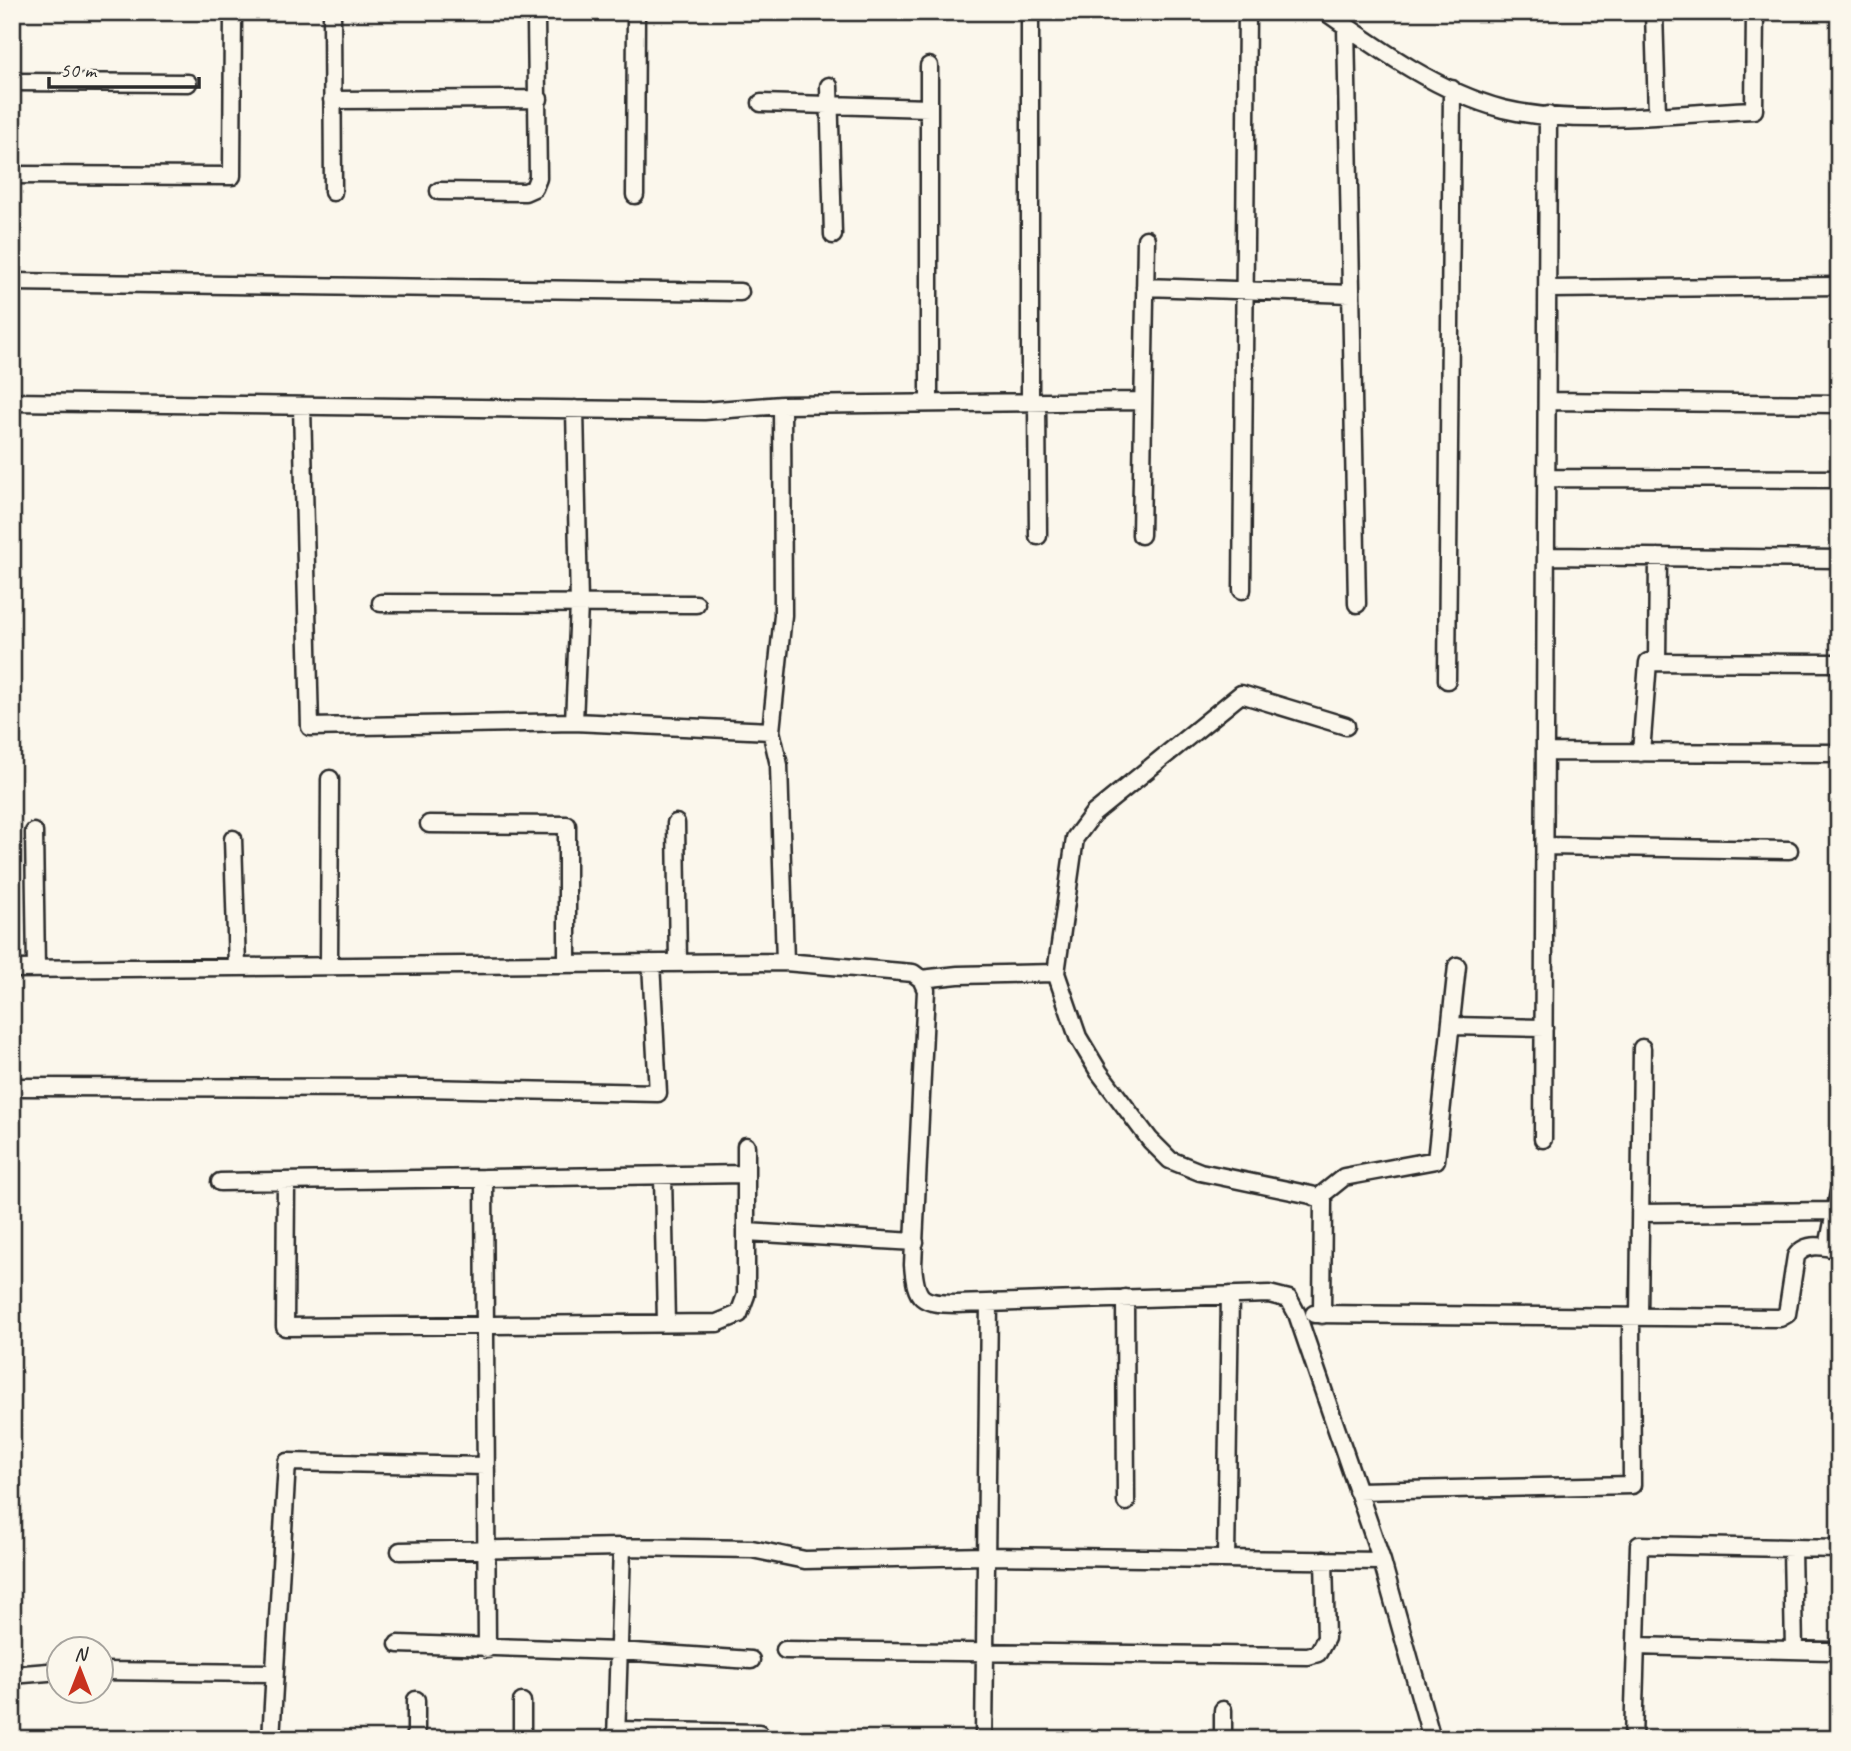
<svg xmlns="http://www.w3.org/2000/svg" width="1851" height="1751" font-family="Caveat,sans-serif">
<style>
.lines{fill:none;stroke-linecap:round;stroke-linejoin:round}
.minor-casing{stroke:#2b2b2b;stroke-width:21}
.minor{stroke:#fbf7ec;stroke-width:16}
</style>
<rect width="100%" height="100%" fill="#fbf7ec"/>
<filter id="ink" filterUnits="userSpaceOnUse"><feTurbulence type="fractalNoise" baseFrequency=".0143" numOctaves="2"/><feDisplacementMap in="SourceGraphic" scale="14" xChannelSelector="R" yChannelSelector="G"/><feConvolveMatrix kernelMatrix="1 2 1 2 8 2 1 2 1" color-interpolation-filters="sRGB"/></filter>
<g filter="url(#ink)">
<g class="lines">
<g class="minor-casing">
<path id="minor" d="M332,12L333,192
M1030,12V402
M1326,12C1380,50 1439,92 1503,109C1577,127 1677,113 1754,110L1755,12
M1654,12L1657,114
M1346,26L1357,604
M929,66V403
M12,82L188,83
M829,86L833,235
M332,100L539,99
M761,103L929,108
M12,175L232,176L233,12
M439,191L525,192L534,188L538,178L536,18
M635,195L636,12
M12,282L740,292
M1145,287L1351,294
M1548,289L1839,286
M1547,401L1839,404
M12,402L704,411L782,405L1143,401
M1037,402L1038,536
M782,405L783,615L771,731L779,765L785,962
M302,406L310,727L574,722L771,731
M1547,478L1839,479
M1141,535L1146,239
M1547,556L1839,559
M1242,590L1247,12
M381,603L696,604
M1657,662L1658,557
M1447,680L1452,89
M574,722L579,604L575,409
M1546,752L1839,753
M1641,753L1648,662L1839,663
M676,823L678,963
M429,824L567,825V964
M34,832L36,969
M233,839L237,967
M1546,846L1789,850
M329,966L330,779
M12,969L785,962L913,973L921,979L926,990L913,1265C916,1301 921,1303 956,1304L1269,1294L1289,1299L1297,1314L1382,1561L1432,1739
M1056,973L1075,838L1093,814L1241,694L1346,726
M921,979L958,975L1056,973L1078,1037L1099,1072L1150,1140L1170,1160L1200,1172L1311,1195L1323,1200L1322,1315
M1452,1026L1544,1028
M12,1087L423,1088L658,1093L651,963
M1543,1139L1548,115
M663,1176L666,1323
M484,1178L487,1649
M286,1181L285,1327L717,1323L739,1314L746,1295V1146
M220,1182L746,1174
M1319,1197L1344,1177L1436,1160L1457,966
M1640,1213L1834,1211
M746,1232L915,1242
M1828,1247L1839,1192
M1125,1298L1126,1502
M1314,1314L1780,1318L1787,1314L1796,1256C1806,1242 1824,1246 1839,1250
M1639,1317L1642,1048
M1357,1491L1632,1485L1631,1317
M1792,1549L1794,1650
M400,1551L622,1547L752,1549L805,1560L985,1556L1382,1561
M1226,1559L1230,1295
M398,1644L619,1651L751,1660
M1636,1646L1831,1651
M785,1650L1308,1656L1318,1653L1326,1638L1324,1560
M102,1671L274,1673
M12,1675L60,1671
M416,1700V1739
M522,1702V1739
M1223,1710V1739
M616,1730L759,1733
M271,1739L287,1462L486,1466
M616,1739L622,1547
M984,1739L989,1303
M1633,1739L1639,1545L1839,1549"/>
</g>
<use href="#minor" class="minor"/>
</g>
</g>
<rect width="1851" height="1751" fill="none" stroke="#fbf7ec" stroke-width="42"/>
<rect x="21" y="21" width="1809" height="1709" fill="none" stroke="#2b2b2b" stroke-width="2.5" filter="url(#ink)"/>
<g transform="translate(80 1670)"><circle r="33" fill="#fbf7ec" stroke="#a8a59f" stroke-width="2"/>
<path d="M0-5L12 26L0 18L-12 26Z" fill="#c8321e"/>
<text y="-10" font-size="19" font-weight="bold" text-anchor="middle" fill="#2b2b2b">N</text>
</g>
<path d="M49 77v10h150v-10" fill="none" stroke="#2b2b2b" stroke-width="3.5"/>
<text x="60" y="77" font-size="21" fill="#2b2b2b" stroke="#fbf7ec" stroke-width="5" paint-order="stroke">50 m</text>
</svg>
